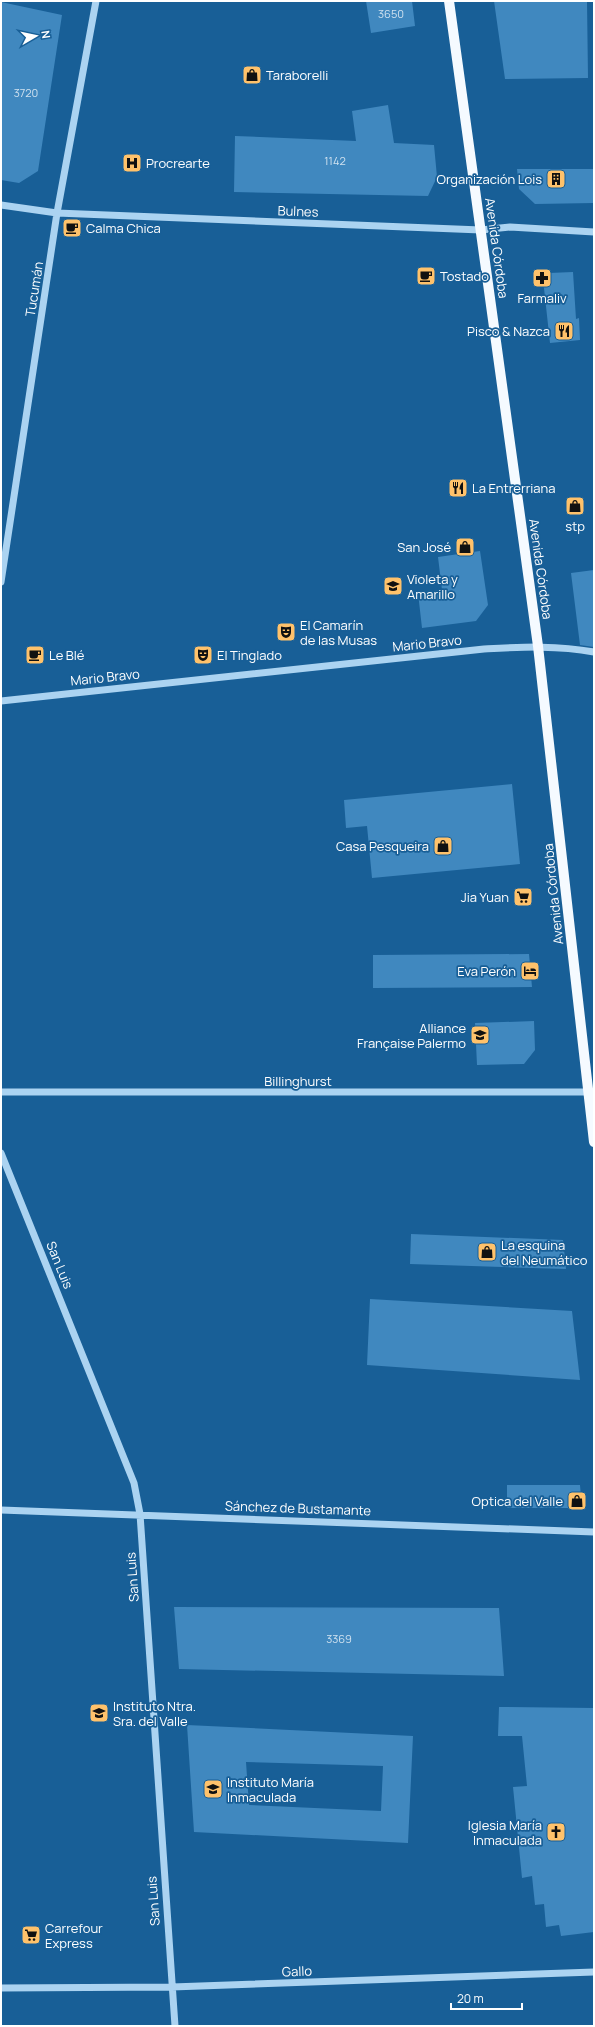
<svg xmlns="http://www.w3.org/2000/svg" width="595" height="2027" font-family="Manrope,sans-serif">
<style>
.building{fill:#4088bf;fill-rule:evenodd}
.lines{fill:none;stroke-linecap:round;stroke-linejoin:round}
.minor{stroke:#abd3f1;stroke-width:7}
.major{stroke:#f5faff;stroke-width:10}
.labels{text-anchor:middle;stroke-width:3.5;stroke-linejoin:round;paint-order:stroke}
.number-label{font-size:11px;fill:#cfe1ef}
.poi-label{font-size:13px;fill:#fff;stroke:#185f97;text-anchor:start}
.street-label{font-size:13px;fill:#fff;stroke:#185f97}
</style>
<rect width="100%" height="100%" fill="#185f97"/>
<path class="building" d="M366,1H412L415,26L371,33Z
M494,1H587L588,78L505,79Z
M1,2L62,15L38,171L19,183L1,180Z
M388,105L394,143L434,145L437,177L428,196L234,192L235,136L356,141L352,111Z
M517,169H594V203L535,204L519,189Z
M573,272L576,319L579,318L580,340L550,343L543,279L549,273Z
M480,551L488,605L476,621L422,628L418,593L442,590L438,557Z
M594,570V647L580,645L571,573Z
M512,784L520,864L372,878L367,826L346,828L344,800Z
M529,954L532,987L373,988V955Z
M534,1021L535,1050L524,1064L477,1065L475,1023Z
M411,1234L563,1240L566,1269L410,1264Z
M370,1299L572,1311L580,1380L367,1365Z
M507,1485H580L582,1508H507Z
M174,1607L499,1608L504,1676L179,1669Z
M499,1707L594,1708V1932L561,1936L559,1925L546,1927L544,1904L535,1905L532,1876L522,1878L513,1787L527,1786L522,1736H498Z
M187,1725L413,1736L408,1843L194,1832ZM246,1762L383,1766L381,1811L249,1805Z"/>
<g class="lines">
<path class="minor" d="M1,205L57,213L481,230L510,227L594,232
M1,582L57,213L96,1
M1,701L484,649C523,647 556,645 594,652
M1,1092H594
M1,1153L134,1483L140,1514L175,2026
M1,1510L594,1532
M1,1988L172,1987L594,1972"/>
<path class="major" d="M449,1L538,646L594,1142"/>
</g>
<defs>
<g id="shop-square" transform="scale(1)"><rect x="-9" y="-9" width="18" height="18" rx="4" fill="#ffc26b" stroke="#185f97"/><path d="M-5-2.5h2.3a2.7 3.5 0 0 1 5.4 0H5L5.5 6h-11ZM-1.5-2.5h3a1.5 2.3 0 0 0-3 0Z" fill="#111"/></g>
<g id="hospital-square" transform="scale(1)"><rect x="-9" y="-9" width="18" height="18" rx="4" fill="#ffc26b" stroke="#185f97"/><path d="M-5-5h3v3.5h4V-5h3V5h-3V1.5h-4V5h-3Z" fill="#111"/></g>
<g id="building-square" transform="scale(1)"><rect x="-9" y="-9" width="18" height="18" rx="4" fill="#ffc26b" stroke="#185f97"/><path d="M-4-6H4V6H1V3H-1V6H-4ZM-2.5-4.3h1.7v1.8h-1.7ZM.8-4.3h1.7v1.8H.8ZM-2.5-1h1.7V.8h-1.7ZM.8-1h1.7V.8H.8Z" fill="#111"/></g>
<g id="cafe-square" transform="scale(1)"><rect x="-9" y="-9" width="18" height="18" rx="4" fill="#ffc26b" stroke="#185f97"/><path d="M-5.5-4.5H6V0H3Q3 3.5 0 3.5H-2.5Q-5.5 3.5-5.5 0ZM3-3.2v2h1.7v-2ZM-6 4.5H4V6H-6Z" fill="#111"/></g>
<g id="pharmacy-square" transform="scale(1)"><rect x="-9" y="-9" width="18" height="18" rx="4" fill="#ffc26b" stroke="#185f97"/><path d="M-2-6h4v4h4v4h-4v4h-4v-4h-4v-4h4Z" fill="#111"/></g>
<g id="restaurant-square" transform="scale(1)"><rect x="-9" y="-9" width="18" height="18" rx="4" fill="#ffc26b" stroke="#185f97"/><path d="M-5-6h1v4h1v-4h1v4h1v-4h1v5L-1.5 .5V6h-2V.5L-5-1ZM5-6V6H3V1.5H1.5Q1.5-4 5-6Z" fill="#111"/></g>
<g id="school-square" transform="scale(1)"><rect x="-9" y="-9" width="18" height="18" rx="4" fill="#ffc26b" stroke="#185f97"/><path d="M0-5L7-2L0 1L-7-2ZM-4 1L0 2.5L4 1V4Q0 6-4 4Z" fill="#111"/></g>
<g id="theatre-square" transform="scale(1)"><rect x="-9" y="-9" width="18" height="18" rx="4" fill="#ffc26b" stroke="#185f97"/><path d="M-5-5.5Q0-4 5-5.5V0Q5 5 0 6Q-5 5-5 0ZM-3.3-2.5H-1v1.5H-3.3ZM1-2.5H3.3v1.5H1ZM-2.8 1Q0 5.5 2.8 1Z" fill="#111"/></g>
<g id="supermarket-square" transform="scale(1)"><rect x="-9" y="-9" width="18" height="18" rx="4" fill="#ffc26b" stroke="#185f97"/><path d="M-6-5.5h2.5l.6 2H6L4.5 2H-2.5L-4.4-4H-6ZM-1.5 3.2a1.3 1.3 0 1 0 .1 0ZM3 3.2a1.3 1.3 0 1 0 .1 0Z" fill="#111"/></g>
<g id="hotel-square" transform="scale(1)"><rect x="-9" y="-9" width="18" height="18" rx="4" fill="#ffc26b" stroke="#185f97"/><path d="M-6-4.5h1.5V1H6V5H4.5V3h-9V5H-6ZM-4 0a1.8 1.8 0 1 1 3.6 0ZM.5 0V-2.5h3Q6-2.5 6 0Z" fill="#111"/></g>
<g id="university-square" transform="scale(1)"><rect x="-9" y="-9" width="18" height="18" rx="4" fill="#ffc26b" stroke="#185f97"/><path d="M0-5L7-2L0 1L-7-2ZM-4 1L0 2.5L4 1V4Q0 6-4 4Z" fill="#111"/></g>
<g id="church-square" transform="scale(1)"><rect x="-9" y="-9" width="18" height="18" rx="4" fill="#ffc26b" stroke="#185f97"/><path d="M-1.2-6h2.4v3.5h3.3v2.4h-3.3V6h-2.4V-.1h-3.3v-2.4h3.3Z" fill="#111"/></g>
</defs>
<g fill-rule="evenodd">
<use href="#shop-square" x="252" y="75"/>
<use href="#hospital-square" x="132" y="163"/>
<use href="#building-square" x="556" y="179"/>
<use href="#cafe-square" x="72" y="228"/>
<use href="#cafe-square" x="426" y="276"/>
<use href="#pharmacy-square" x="542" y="278"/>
<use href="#restaurant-square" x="564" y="331"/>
<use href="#restaurant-square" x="458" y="488"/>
<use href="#shop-square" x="575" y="506"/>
<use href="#shop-square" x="465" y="547"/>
<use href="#school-square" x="393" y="586"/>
<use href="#theatre-square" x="286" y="632"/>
<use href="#cafe-square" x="35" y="655"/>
<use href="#theatre-square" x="203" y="655"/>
<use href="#shop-square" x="443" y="846"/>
<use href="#supermarket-square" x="523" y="897"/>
<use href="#hotel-square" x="530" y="971"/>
<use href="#university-square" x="480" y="1035"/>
<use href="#shop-square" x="487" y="1252"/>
<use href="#shop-square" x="577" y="1501"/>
<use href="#school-square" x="99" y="1713"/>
<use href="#school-square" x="213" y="1789"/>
<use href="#church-square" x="556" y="1832"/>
<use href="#supermarket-square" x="31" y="1935"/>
</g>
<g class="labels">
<g class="number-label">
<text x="391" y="18">3650</text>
<text x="26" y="97">3720</text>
<text x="335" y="165">1142</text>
<text x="339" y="1643">3369</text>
</g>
<g class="poi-label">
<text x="266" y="80">Taraborelli</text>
<text x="146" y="168">Procrearte</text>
<text x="542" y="184" text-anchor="end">Organización Lois</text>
<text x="86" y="233">Calma Chica</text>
<text x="440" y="281">Tostado</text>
<text x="542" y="303" text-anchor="middle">Farmaliv</text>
<text x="550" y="336" text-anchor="end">Pisco &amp; Nazca</text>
<text x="472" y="493">La Entrerriana</text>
<text x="575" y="531" text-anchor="middle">stp</text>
<text x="451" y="552" text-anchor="end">San José</text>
<text x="407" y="584">Violeta y<tspan x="407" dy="15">Amarillo</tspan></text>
<text x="300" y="630">El Camarín<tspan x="300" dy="15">de las Musas</tspan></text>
<text x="49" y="660">Le Blé</text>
<text x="217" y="660">El Tinglado</text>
<text x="429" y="851" text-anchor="end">Casa Pesqueira</text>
<text x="509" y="902" text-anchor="end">Jia Yuan</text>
<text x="516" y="976" text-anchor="end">Eva Perón</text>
<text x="466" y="1033" text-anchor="end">Alliance<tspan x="466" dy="15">Française Palermo</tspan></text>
<text x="501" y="1250">La esquina<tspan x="501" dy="15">del Neumático</tspan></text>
<text x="563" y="1506" text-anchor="end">Optica del Valle</text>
<text x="113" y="1711">Instituto Ntra.<tspan x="113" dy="15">Sra. del Valle</tspan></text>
<text x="227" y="1787">Instituto María<tspan x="227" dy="15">Inmaculada</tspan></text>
<text x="542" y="1830" text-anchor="end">Iglesia María<tspan x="542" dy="15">Inmaculada</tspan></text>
<text x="45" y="1933">Carrefour<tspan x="45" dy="15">Express</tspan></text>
</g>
<g class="street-label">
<text transform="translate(298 211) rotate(2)" y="5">Bulnes</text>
<text transform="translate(497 248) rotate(82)" y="5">Avenida Córdoba</text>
<text transform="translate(34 289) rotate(-81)" y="5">Tucumán</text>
<text transform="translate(541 569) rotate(82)" y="5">Avenida Córdoba</text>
<text transform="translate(427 643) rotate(-6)" y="5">Mario Bravo</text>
<text transform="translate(105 677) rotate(-6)" y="5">Mario Bravo</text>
<text transform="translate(553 894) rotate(-96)" y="5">Avenida Córdoba</text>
<text x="298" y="1086">Billinghurst</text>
<text transform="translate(60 1265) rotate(68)" y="5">San Luis</text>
<text transform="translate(298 1508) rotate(2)" y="5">Sánchez de Bustamante</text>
<text transform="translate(132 1577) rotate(-94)" y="5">San Luis</text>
<text transform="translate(153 1901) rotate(-94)" y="5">San Luis</text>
<text transform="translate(297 1971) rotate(-2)" y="5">Gallo</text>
</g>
</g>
<rect width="595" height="2027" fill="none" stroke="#ffffff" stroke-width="4"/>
<g transform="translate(36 36) rotate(81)" stroke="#185f97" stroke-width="3" paint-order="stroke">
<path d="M0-3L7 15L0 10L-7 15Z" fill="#ffffff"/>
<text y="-6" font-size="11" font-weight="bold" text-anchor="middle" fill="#ffffff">N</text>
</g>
<path d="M451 2003v6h71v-6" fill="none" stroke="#ffffff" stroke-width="2"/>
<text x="457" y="2003" font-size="12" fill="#ffffff" stroke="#185f97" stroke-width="3" paint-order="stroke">20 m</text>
</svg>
